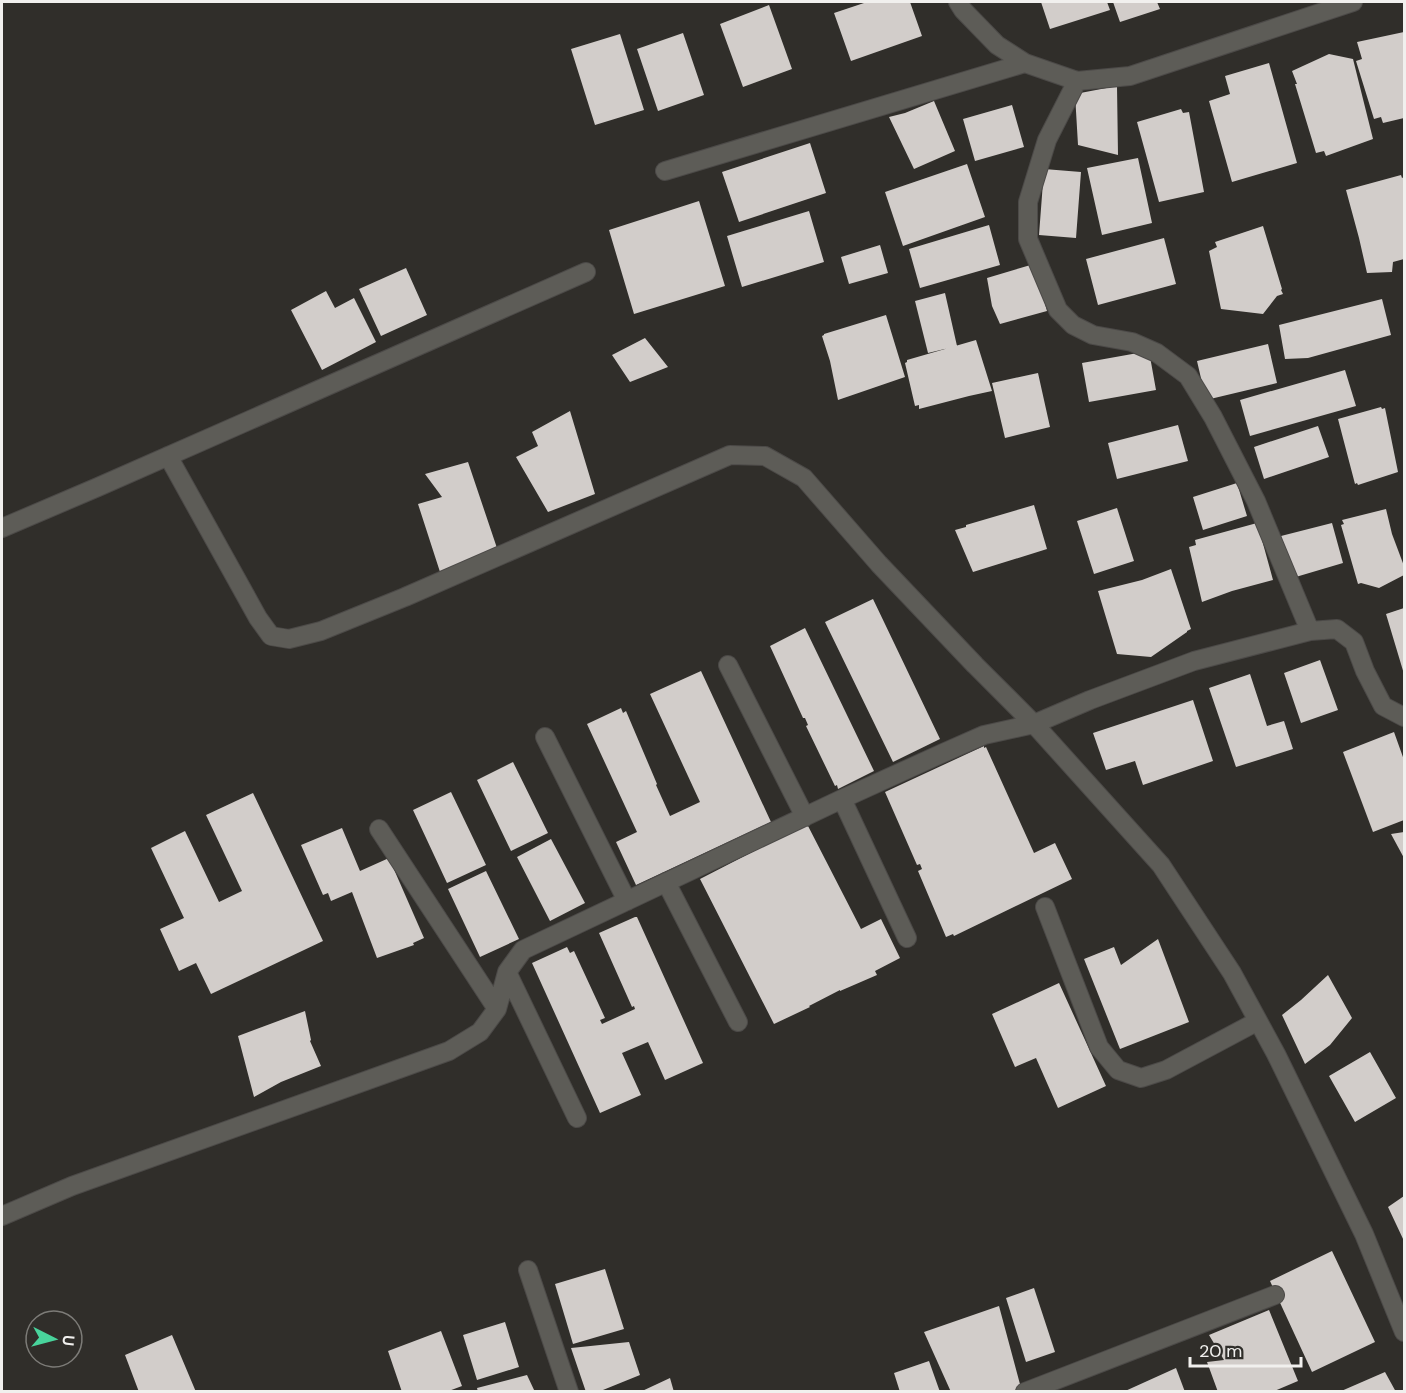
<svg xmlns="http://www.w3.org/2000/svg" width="1406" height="1393" font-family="'DM Sans',sans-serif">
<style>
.building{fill:#d2cdca}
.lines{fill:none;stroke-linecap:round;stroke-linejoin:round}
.minor-casing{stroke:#4c4a48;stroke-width:20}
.minor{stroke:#5d5c57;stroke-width:18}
</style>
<rect width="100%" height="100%" fill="#302e2a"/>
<path class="building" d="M867,2H910L922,36L851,61L834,13Z
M1041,2H1107L1110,10L1050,29Z
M1113,2H1157L1160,9L1120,22Z
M769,5L792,69L743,87L720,24Z
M1404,32V118L1383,123L1381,117L1374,119L1356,61L1362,59L1357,42Z
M683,33L704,95L658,111L637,49Z
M620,34L644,110L595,125L571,49Z
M1329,54L1353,59L1373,139L1326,156L1324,151L1316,153L1295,84H1297L1292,71Z
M1269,63L1297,163L1232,182L1209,101L1230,94L1225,76Z
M1117,86L1118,155L1078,145L1075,94Z
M934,101L955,151L914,169L889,117L905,113Z
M1012,105L1024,147L975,161L963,119Z
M1181,109L1183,113L1189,112L1204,192L1159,202L1137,122Z
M810,143L826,193L739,222L722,172Z
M1138,158L1152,223L1102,235L1087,168Z
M967,164L985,217L903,246L885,192Z
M1044,169L1081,172L1076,238L1039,235Z
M1401,175L1402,178L1404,177V259L1393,262L1392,272L1367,273L1359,238L1346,190Z
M699,201L725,286L634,314L609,230Z
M809,211L824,262L742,287L727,236Z
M989,225L1000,265L920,288L909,249Z
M1263,226L1282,289L1281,290L1283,294L1277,296L1263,314L1221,309L1209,251L1217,247L1215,242Z
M1164,238L1176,284L1098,305L1086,259Z
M880,245L888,273L849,284L841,257Z
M1034,264L1047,311L1000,324L992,306L987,278Z
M406,268L427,315L381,336L359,289Z
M326,291L335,308L354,298L376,342L322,370L291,310Z
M945,293L957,346L928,353L915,301Z
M1382,299L1391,335L1308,358L1285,359L1279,325Z
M886,315L905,377L838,400L830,361L822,336L824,335V334Z
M645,338L668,367L630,382L612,355Z
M976,340L992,391L969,396L919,409V405L915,406L905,363L907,362V360Z
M1268,344L1277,383L1206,400L1197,361Z
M1149,351L1156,390L1089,402L1082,363Z
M1345,370L1356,406L1250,436L1240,400Z
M1038,373L1050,427L1005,438L992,383Z
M1381,407L1382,409L1385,408L1398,472L1358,485L1357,483L1355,484L1338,419Z
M570,411L595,494L548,512L516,457L538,446L532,432Z
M1178,425L1188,461L1117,479L1108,443Z
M1318,426L1329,457L1264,479L1254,447Z
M468,462L499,554L441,575L418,504L442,497L425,474Z
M1237,483L1247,516L1203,530L1193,497Z
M1034,505L1047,549L973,572L955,530L966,527V525Z
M1117,508L1134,561L1094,574L1077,521Z
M1386,509L1392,534L1404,566V575L1379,588L1361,583L1358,584L1341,525L1344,524L1342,520Z
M1257,523L1260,524L1262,540L1273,580L1232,591L1202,602L1189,547L1196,545L1195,540Z
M1332,523L1343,563L1289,579L1281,536Z
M1171,569L1191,629L1187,631V632L1151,657L1117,654L1098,591L1142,580Z
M873,599L940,739L893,762L825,622Z
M1404,608V674L1386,614Z
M805,628L874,771L838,789L837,785L835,786L806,726L808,725L805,718H803L770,646Z
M1320,660L1338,710L1301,723L1284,673Z
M701,671L771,822L636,885L616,842L637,832L587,724L621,708L623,713L626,711L657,784L656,785L670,816L700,802L650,694Z
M1250,674L1267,726L1284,721L1293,749L1236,767L1209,688Z
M1193,700L1213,761L1143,785L1135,761L1106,770L1093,733Z
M1394,732L1404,760V820L1373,832L1343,752Z
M984,746V748L986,747L1034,853L1055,843L1072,879L954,936L953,934L946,937L918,871L922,869L920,864L917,865L885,792Z
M513,762L548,833L511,851L477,780Z
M451,792L486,865L447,883L413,810Z
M253,793L323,941L211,994L196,963L179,971L160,929L184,918L151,848L185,831L219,902L242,891L206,815Z
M807,824L861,929L881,919L900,958L875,971L877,975L840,991V990L809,1006L810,1007L774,1024L700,879Z
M342,828L360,871L389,858L424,938L413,943L414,945L377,958L352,892L331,901L328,893L323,895L301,845Z
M1404,832V858L1391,834Z
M551,839L585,903L550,921L517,857Z
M486,871L519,939L480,957L448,889Z
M635,917H637L703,1063L665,1080L648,1042L622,1053L641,1095L600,1113L532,963L567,947L570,953L574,951L605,1018L600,1020L602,1024L635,1009L634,1006L632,1007L599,933Z
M1158,939L1189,1022L1120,1049L1084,959L1114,947L1121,965Z
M1328,975L1352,1018L1330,1045L1305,1064L1282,1015L1301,1000Z
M1059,983L1106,1086L1058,1108L1036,1058L1015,1067L992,1014Z
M305,1011L311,1040L310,1041L321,1066L281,1082L254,1097L238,1036Z
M1370,1052L1396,1098L1355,1122L1329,1076Z
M1404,1196V1241L1388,1207Z
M1332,1251L1375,1342L1312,1372L1270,1281Z
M605,1269L624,1329L573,1344L555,1284Z
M1034,1288L1055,1352L1026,1362L1006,1298Z
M999,1306L1021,1388L1009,1392H951L924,1332Z
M1269,1310L1298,1381L1272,1392H1218L1207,1362L1224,1360L1209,1335Z
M505,1322L519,1367L477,1380L463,1335Z
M441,1331L462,1386L446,1392H402L388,1351Z
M172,1335L196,1392H139L125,1355Z
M629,1342L640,1375L598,1392H586L571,1348Z
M929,1361L940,1392H900L894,1373Z
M1176,1368L1185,1392H1123Z
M1385,1372L1396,1392H1339Z
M527,1375L535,1392H478L477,1388Z
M670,1378L674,1392H640Z"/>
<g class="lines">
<g class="minor-casing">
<path id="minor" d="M958,2L963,10L997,45L1025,63L1077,81L1130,76L1353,2
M1077,81L1047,140L1028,202V239L1058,310L1073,325L1093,335L1132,342L1157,353L1188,376L1213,417L1256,501L1310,631
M665,171L1025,63
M168,456L258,618L271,636L289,639L321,631L405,597L730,455L765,456L804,478L879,564L975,665L1034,724L1161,865L1232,973L1276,1054L1364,1234L1404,1332
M2,528L98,487L586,272
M728,665L805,817
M545,737L627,901
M842,799L907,938
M379,829L497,1009
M666,882L738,1022
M1045,907L1099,1047L1118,1070L1141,1078L1166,1070L1258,1021
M507,972L577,1118
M2,1216L72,1186L449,1051L480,1032L497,1009L507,972L523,950L842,799L943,753L984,735L1034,724L1090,700L1194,661L1310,631L1337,629L1354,642L1365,671L1383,706L1404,717
M528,1270L569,1392
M1025,1392L1275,1295"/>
</g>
<use href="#minor" class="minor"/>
</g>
<rect width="1406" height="1393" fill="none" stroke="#f1f0ee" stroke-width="6"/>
<g transform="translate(54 1339) rotate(96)"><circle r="28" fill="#302e2a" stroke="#7d7c78" stroke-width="1.5"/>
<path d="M0-4.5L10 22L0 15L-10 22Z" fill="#49d49c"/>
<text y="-9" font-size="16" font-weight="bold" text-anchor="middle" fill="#f1f0ee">U</text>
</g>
<path d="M1190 1357v9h111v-9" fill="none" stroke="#f1f0ee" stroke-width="3"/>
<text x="1199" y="1357" font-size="18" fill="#f1f0ee" stroke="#302e2a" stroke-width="4.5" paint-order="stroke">20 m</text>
</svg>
